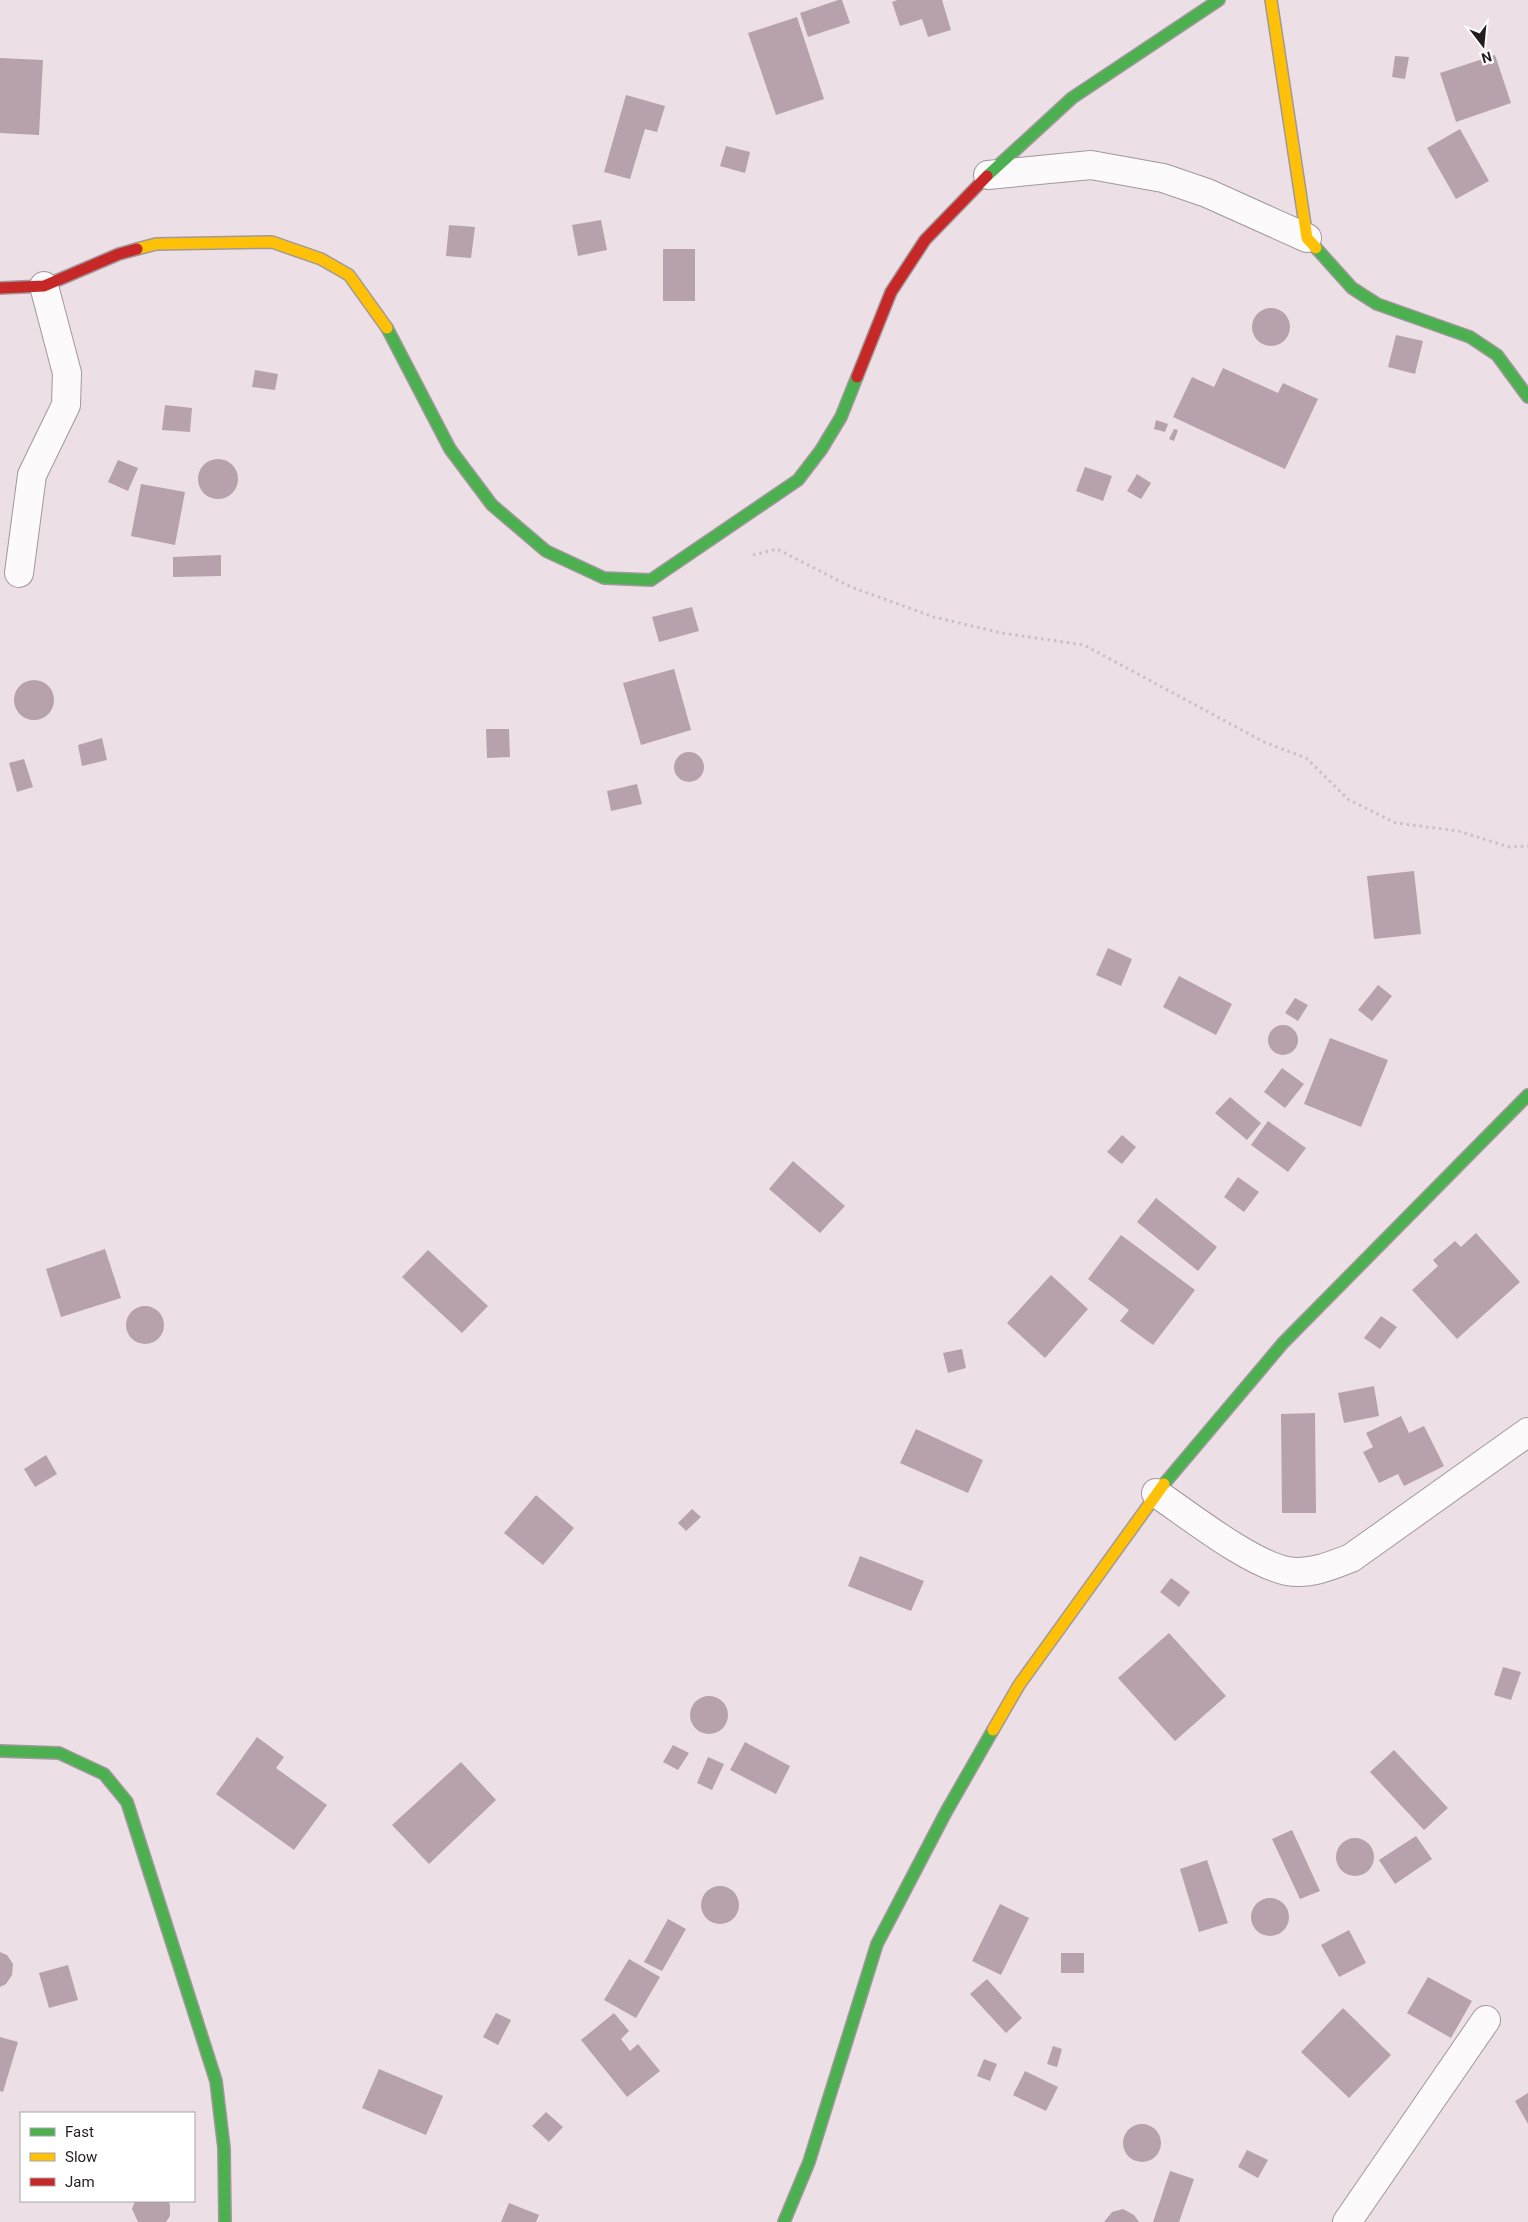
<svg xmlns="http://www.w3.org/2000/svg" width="1528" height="2222" font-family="Roboto,sans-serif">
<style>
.building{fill:#b6a1ac}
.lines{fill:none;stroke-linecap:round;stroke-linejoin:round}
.street-casing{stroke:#a1989c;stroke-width:30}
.fast-casing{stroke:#a1989c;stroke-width:14}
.slow-casing{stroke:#a1989c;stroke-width:14}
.jam-casing{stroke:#a1989c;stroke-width:14}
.path{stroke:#c7c2c4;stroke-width:3;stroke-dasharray:2.5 4;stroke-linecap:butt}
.street{stroke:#fcfafb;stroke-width:28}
.fast{stroke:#4caf50;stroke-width:11}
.slow{stroke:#ffc107;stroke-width:11}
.jam{stroke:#c62828;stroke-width:11}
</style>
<rect width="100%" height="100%" fill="#ece0e6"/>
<path class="building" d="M838,0H842L850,23L808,37L800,13Z
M897,0H942L951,30L928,37L922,19L900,26L892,2Z
M797,17L824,99L776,115L748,33Z
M1495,55L1511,103L1456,122L1440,73Z
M1395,56L1409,57L1405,79L1392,77Z
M0,58L43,60L39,135L0,133Z
M626,95L665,106L657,132L645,129L630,179L604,172Z
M1460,129L1489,181L1456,199L1427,148Z
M726,146L750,152L745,173L720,166Z
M601,220L607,250L578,256L572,225Z
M449,225L475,227L471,258L446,256Z
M663,249H695V301H663Z
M1252 327a19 19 0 1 1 38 0a19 19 0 1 1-38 0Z
M1396,335L1423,341L1415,374L1388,367Z
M1223,368L1278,393L1283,383L1318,399L1285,469L1173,417L1192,377L1214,387Z
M255,370L278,374L275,390L252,387Z
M165,405L192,408L190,432L162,430Z
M1156,420L1168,424L1165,432L1154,429Z
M1174,429L1178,430L1174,441L1169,439Z
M198 479a20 20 0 1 1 40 0a20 20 0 1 1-40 0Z
M118,460L138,468L128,491L108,482Z
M1085,467L1112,476L1103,501L1076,491Z
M1137,474L1151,483L1141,499L1127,491Z
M141,484L185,492L175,545L131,536Z
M221,555V576L173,577V557Z
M692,607L699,631L659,642L652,617Z
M674,669L691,730L641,745L623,683Z
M14 700a20 20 0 1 1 40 0a20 20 0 1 1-40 0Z
M486,729H509L510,757L487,758Z
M102,738L107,760L82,766L78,745Z
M674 767a15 15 0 1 1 30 0a15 15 0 1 1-30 0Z
M24,759L33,787L17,792L9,763Z
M637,784L642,804L611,811L607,791Z
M1414,871L1421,934L1374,939L1367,876Z
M1108,948L1132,959L1121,986L1096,975Z
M1179,976L1232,1004L1216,1035L1163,1007Z
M1378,985L1392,996L1372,1021L1358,1010Z
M1295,998L1308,1005L1298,1021L1285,1013Z
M1268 1040a15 15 0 1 1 30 0a15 15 0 1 1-30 0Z
M1330,1038L1388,1060L1361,1127L1304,1104Z
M1282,1068L1304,1084L1285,1108L1264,1092Z
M1230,1097L1261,1123L1247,1140L1215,1113Z
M1268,1121L1306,1148L1288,1172L1251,1145Z
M1122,1135L1136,1147L1122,1164L1107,1152Z
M793,1161L845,1206L820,1233L769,1189Z
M1238,1177L1259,1192L1244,1212L1224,1197Z
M1156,1198L1217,1247L1198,1271L1137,1222Z
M1476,1233L1520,1282L1457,1339L1412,1290L1438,1266L1433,1260L1455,1241L1461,1247Z
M1121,1235L1195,1290L1153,1345L1120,1321L1129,1310L1088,1279Z
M105,1249L121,1298L61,1317L46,1269Z
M428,1250L488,1306L462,1333L402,1277Z
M1051,1275L1088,1309L1045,1358L1007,1323Z
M126 1325a19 19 0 1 1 38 0a19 19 0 1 1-38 0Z
M1381,1316L1397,1327L1380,1349L1364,1338Z
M962,1349L966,1368L948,1373L943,1353Z
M1374,1386L1379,1416L1344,1423L1338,1393Z
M1315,1413L1316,1513H1282L1281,1414Z
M1401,1416L1409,1433L1424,1426L1444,1466L1404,1486L1398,1474L1379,1483L1363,1452L1373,1447L1366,1433Z
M916,1429L983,1460L968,1493L900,1463Z
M46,1455L57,1474L35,1487L24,1469Z
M536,1495L574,1528L543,1565L504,1533Z
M692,1509L701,1517L686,1531L678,1523Z
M860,1556L924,1581L911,1611L848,1586Z
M1171,1578L1190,1592L1179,1607L1160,1592Z
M1169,1633L1226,1696L1175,1741L1118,1678Z
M1503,1667L1521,1672L1511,1700L1494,1695Z
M690 1715a19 19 0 1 1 38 0a19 19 0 1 1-38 0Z
M257,1737L284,1757L276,1768L327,1805L294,1850L216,1794Z
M745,1742L790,1766L776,1794L730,1770Z
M673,1745L689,1753L678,1770L663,1762Z
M1394,1750L1448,1808L1424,1830L1370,1772Z
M708,1757L724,1764L712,1790L697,1783Z
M461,1762L496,1800L429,1864L392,1825Z
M1292,1830L1320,1891L1300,1899L1272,1839Z
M1416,1836L1432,1859L1395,1884L1379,1860Z
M1336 1857a19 19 0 1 1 38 0a19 19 0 1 1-38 0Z
M1207,1860L1228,1923L1199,1932L1180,1869Z
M701 1905a19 19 0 1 1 38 0a19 19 0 1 1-38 0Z
M1251 1917a19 19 0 1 1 38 0a19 19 0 1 1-38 0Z
M1000,1904L1029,1918L1001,1975L972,1961Z
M668,1919L686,1929L662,1971L644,1962Z
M1349,1930L1366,1963L1339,1977L1321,1945Z
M0,1952L7,1955L13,1964L12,1975L6,1984L0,1987Z
M1061,1953H1084V1973H1061Z
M629,1959L660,1977L636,2018L604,2000Z
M68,1965L78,2000L49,2008L39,1973Z
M1428,1977L1472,2001L1451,2038L1407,2013Z
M987,1979L1022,2018L1006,2033L970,1994Z
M1343,2008L1391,2055L1349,2098L1301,2052Z
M496,2013L511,2020L498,2045L483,2037Z
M614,2013L629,2031L621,2039L630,2051L638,2044L660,2071L627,2097L581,2040Z
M0,2037L18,2042L3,2092L0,2091Z
M1053,2046L1062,2049L1057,2067L1047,2064Z
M984,2059L997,2064L990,2081L977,2076Z
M379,2069L443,2096L426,2135L362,2108Z
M1025,2071L1058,2087L1046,2111L1013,2095Z
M1528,2093V2124L1515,2101Z
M546,2112L563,2127L549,2142L532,2126Z
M1123 2143a19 19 0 1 1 38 0a19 19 0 1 1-38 0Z
M1247,2150L1268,2160L1258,2178L1238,2167Z
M1170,2171L1194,2179L1179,2222H1153Z
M135,2201H168L170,2205V2216L166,2222H138L132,2209Z
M509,2203L539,2215L536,2222H501Z
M1123,2209L1134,2215L1139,2222H1104L1112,2212Z"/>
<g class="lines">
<g class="street-casing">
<path id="street" d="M988,175L1091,165L1163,178L1207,193L1307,238
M19,573L32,475L66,405L67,373L44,286
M1156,1493C1190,1516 1249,1563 1287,1571C1309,1575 1331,1566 1351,1558L1528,1432
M1347,2222L1486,2020"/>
</g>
<g class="fast-casing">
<path id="fast" d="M987,176L1072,98L1219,0
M1316,248L1352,288L1377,304L1470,337L1497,355L1528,397
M387,328L450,449L492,505L546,551L604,578L651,580L798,480L821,450L841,417L857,377
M1164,1484L1283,1343L1528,1095
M0,1751L59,1753L104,1774L127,1802L216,2081L224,2148L225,2222
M784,2222L809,2162L877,1944L946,1812L993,1730"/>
</g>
<g class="slow-casing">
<path id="slow" d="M1271,0L1307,238L1316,248
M137,249L156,244L272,242L321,259L349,275L387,328
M993,1730L1019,1685L1164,1484"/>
</g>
<g class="jam-casing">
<path id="jam" d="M0,288L44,286L119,254L137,249
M857,377L891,292L925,240L987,176"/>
</g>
<path class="path" d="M753,555L777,549L851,587L934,617L1002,633L1084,645L1264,742L1306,758L1349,800L1396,823L1458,831L1509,847L1528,846"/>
<use href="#street" class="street"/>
<use href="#fast" class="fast"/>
<use href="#slow" class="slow"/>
<use href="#jam" class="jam"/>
</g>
<rect x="20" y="2112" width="175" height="90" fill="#ffffff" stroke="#a7a4a5"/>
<rect x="30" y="2128" width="25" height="8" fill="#4caf50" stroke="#a7a4a5"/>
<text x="65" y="2137" font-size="15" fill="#231c1f">Fast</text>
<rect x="30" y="2153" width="25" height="8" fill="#ffc107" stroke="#a7a4a5"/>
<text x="65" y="2162" font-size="15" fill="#231c1f">Slow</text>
<rect x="30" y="2178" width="25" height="8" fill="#c62828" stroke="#a7a4a5"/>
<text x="65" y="2187" font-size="15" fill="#231c1f">Jam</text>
<g transform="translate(1483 45) rotate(164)" stroke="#ffffff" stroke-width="4" paint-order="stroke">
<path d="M0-4L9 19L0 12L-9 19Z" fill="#231c1f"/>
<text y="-8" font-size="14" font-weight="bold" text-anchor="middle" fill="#231c1f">N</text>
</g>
</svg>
